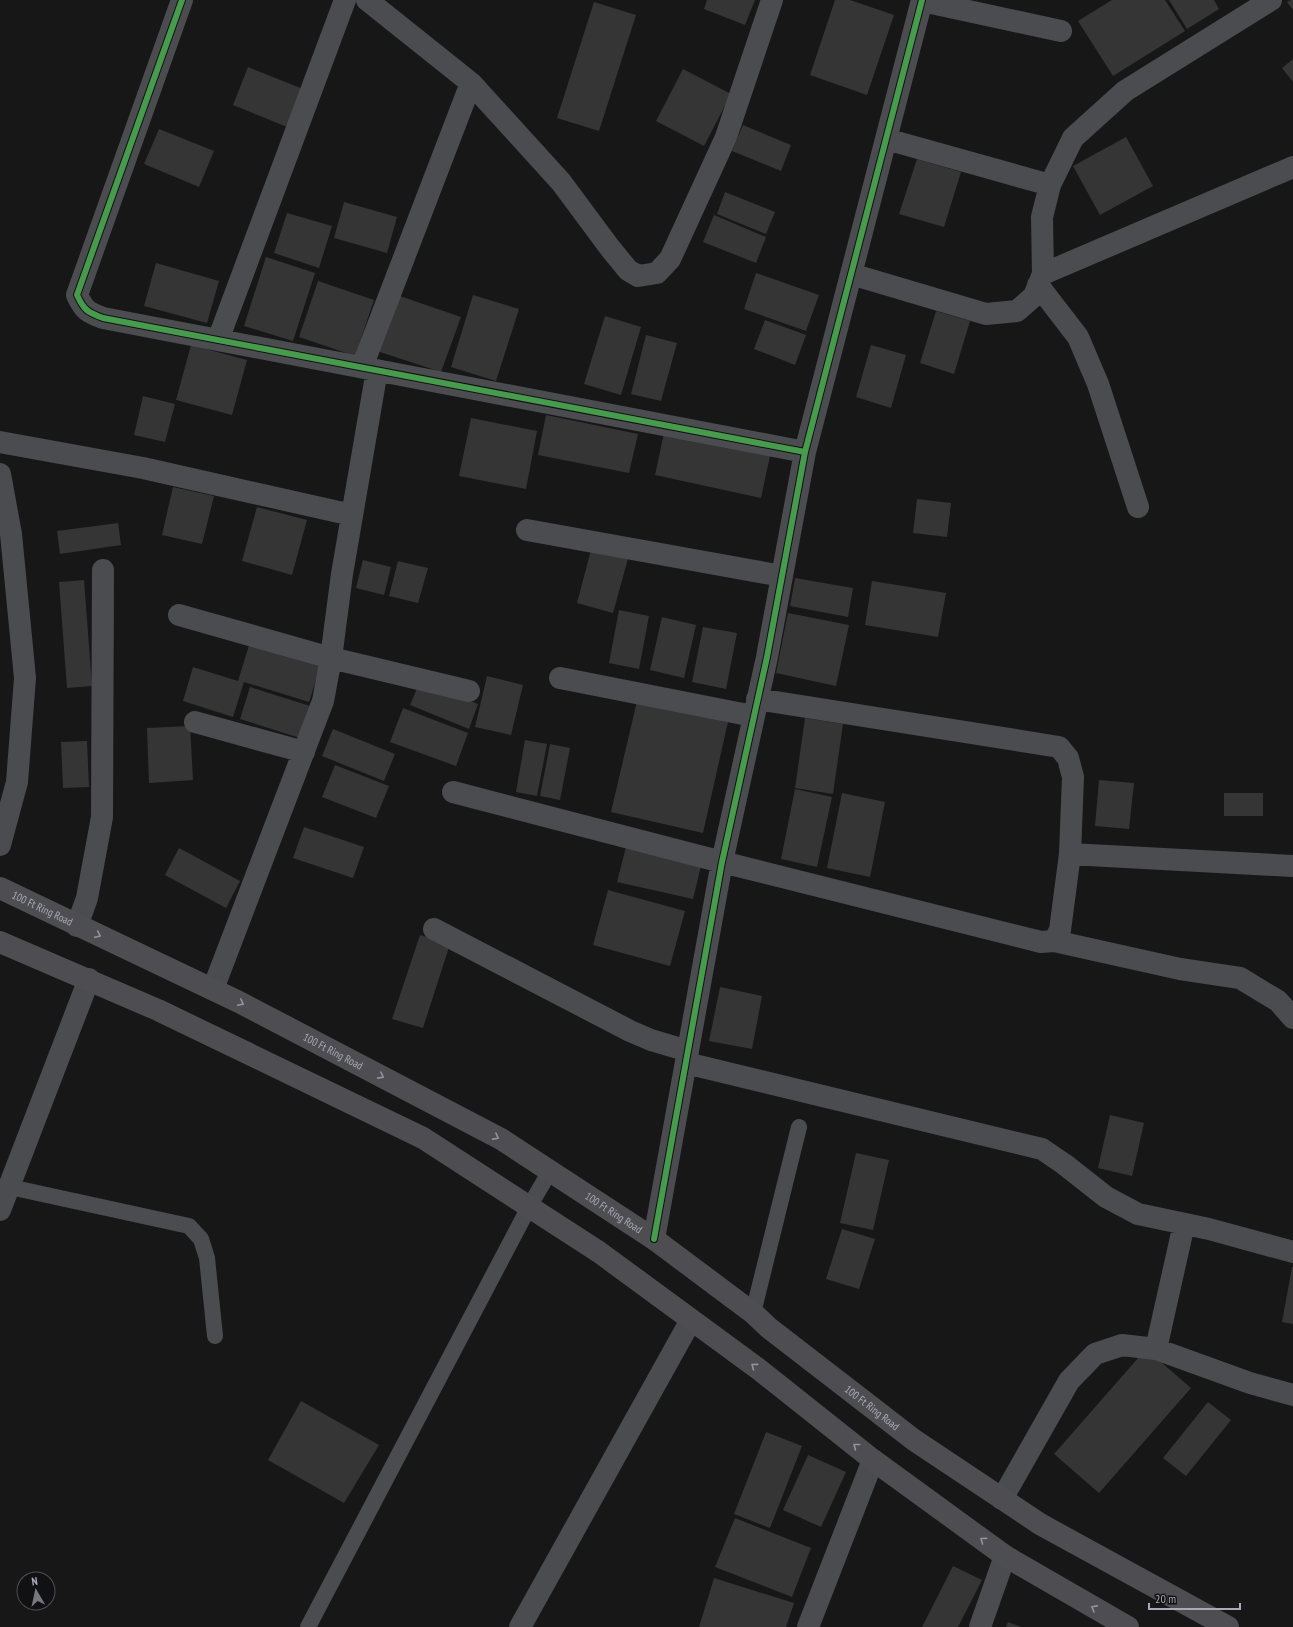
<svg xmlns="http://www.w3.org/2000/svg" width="1293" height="1627" font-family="'PT Sans Narrow',sans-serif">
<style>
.building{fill:#353536}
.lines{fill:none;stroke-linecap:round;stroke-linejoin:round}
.lane{stroke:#4b4c50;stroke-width:16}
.street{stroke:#4b4c50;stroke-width:22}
.primary{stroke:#4e4e52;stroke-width:22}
.cycleway-casing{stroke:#111113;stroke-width:8}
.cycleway{stroke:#469c4c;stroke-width:6}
.oneway{stroke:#92939e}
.labels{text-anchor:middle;stroke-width:3;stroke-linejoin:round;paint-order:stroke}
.street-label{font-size:11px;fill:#a9aab7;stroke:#111113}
</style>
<rect width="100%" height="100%" fill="#171717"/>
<path class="building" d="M707,0H755L745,25L704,9Z
M835,0H850L894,15L867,95L810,75Z
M1112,0H1165L1185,31L1113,76L1078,21Z
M1169,0H1214L1219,9L1187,29Z
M1291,0H1293V10L1287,2Z
M594,2L636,15L599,131L557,118Z
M1293,59V82L1282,68Z
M248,67L303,89L287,127L233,105Z
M683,69L731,94L704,146L656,121Z
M743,125L791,145L781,171L732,151Z
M159,129L214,151L199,187L144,164Z
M1126,137L1153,186L1100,215L1073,166Z
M917,159L961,172L944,227L899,214Z
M725,192L775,212L766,234L717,214Z
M344,202L397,217L387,253L334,238Z
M287,213L332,226L319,268L274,253Z
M714,215L766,237L756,263L703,242Z
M266,257L315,273L293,341L244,326Z
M156,263L219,281L207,323L144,306Z
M756,273L819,295L806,331L744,309Z
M318,281L374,300L355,356L299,337Z
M397,295L461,317L441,372L377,351Z
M473,295L519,309L496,381L451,367Z
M936,311L970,321L954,374L920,363Z
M605,316L641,327L621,395L584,384Z
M765,320L806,335L795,365L754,349Z
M646,335L677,343L661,401L631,394Z
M191,345L247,360L232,415L176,400Z
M871,345L906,355L891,408L856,397Z
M143,396L175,404L165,442L134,435Z
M546,415L638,434L629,473L538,455Z
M471,418L537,431L526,489L459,476Z
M664,433L770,456L761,498L655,475Z
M173,487L214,496L202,544L162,535Z
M917,499L951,503L947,537L913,533Z
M257,507L307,520L292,575L242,561Z
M118,523L121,545L60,554L57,531Z
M592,546L629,555L613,613L577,603Z
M363,560L391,567L384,595L356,588Z
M398,561L428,568L418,603L389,596Z
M795,578L853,588L848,617L790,606Z
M84,580L92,686L67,688L59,582Z
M872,581L946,593L938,637L865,625Z
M619,610L649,616L639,669L609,663Z
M788,613L849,625L836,686L776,673Z
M662,617L696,625L684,678L650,670Z
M703,627L737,633L726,689L692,682Z
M250,642L321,664L309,702L244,682L233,717L183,701L193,667L238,681Z
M487,676L523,685L511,735L475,727Z
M420,681L478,704L469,729L410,705Z
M250,687L310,706L300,738L240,719Z
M637,701L728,722L703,833L611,812Z
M403,708L468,733L456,766L390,742Z
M805,718L843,724L833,794L795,788Z
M190,726L193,780L149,783L147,728Z
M333,729L395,754L384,781L322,756Z
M525,740L547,744L537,796L516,792Z
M87,741L89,787L63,788L61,742Z
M550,744L570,748L560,800L540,796Z
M335,765L389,786L376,818L322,797Z
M1099,780L1134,783L1129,829L1095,826Z
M795,789L832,797L817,867L781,859Z
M842,793L885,802L870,877L827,868Z
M1224,793H1263V816H1224Z
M304,827L364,847L353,878L293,858Z
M626,847L701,866L693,899L617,882Z
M179,848L240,881L226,908L165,875Z
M608,890L685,911L670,966L593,945Z
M420,935L450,944L423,1028L392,1019Z
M720,987L762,996L752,1049L709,1041Z
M1110,1115L1144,1123L1132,1176L1098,1168Z
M856,1153L889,1160L873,1230L840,1223Z
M842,1229L875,1239L859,1289L826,1279Z
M1292,1267H1293V1324L1282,1322Z
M1146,1349L1191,1388L1099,1493L1054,1454Z
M301,1401L379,1445L344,1503L268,1460Z
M1208,1402L1231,1420L1186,1476L1163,1458Z
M766,1432L802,1446L770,1528L734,1514Z
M808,1455L846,1472L821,1527L783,1510Z
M735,1518L811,1548L792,1597L715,1567Z
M953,1566L982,1580L958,1627H922Z
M714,1578L794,1603L786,1627H699Z
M1008,1622L1021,1627H1006Z"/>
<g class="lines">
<path class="lane" d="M10,1187L189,1226L201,1239L207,1258L215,1336
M753,1313L799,1127
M308,1627L529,1207L550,1171"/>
<path class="street" d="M182,0L77,295C84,310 87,312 103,318L805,452
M367,0L471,83L561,182L610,248L628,270L638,276L657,273L670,259L726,137L772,0
M922,1L1061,31
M886,139L1050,185
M851,274L986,314L1017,311L1034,296L1043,274L1042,217L1050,185L1073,138L1125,91L1271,0
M1043,274L1293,167
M1038,285L1078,337L1098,384L1138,507
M218,340L345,0
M362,367L471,83
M0,442L143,468L352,515
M0,474L11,534L25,678L17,782L0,845
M527,530L782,576
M179,615L331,658L469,691
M560,678L753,716
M757,699L1059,747L1068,758L1073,777L1070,854
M195,722L304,752
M453,792L722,862L1041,942L1054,941L1060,930L1070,854L1293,866
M77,926L87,898L102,817L103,570
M434,929L630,1031L651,1040L688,1051
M1054,941L1180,969L1240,978L1278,1001L1293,1018
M213,989L323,701L331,658L342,574L377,370
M686,1063L1042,1149L1064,1164L1106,1197L1138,1214L1209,1229L1293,1252
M0,1210L89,979
M654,1239L722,862L767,657L805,452L922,0
M1156,1349L1184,1224
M1002,1499L1069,1381L1095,1354L1122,1345L1156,1349L1250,1383L1293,1395
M520,1627L691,1320
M808,1627L873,1460
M980,1627L1005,1556"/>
<g class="primary">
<path id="s1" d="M0,888L239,1002L501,1139L654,1239L753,1313L769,1328L914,1440L1040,1524L1228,1627"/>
<path d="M0,942L158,1010L423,1138L599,1252L761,1371L873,1460L1005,1556L1128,1627"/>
</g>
<g class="cycleway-casing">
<path id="cycleway" d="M182,0L77,295C84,310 87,312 103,318L805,452
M654,1239L722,862L767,657L805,452L922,0"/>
</g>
<use href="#cycleway" class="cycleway"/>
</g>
<defs><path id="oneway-chevron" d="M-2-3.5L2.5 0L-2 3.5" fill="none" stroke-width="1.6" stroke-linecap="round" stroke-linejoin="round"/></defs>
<g class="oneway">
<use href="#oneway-chevron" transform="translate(98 935) rotate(25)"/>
<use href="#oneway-chevron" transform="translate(241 1003) rotate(27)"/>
<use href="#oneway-chevron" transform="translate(381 1076) rotate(28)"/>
<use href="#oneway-chevron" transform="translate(496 1137) rotate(28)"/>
<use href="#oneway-chevron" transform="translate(754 1366) rotate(-144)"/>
<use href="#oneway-chevron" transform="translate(856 1446) rotate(-142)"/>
<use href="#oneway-chevron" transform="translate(983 1540) rotate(-144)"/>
<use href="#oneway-chevron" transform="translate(1094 1608) rotate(-151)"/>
</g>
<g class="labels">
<g class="street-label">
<text dy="4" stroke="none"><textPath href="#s1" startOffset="47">100 Ft Ring Road</textPath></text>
<text dy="4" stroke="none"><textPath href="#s1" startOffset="371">100 Ft Ring Road</textPath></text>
<text dy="4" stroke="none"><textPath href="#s1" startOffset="695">100 Ft Ring Road</textPath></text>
<text dy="4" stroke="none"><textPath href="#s1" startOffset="1019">100 Ft Ring Road</textPath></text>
</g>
</g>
<g transform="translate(36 1591) rotate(351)"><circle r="19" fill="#111113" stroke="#4e4e55"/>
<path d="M0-3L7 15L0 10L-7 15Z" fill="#76777f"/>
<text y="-6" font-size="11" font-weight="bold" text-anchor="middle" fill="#a9aab7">N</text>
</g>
<path d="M1149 1603v6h91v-6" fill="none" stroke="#a9aab7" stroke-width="2"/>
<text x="1155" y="1603" font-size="12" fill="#a9aab7" stroke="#111113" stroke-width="3" paint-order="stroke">20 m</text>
</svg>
